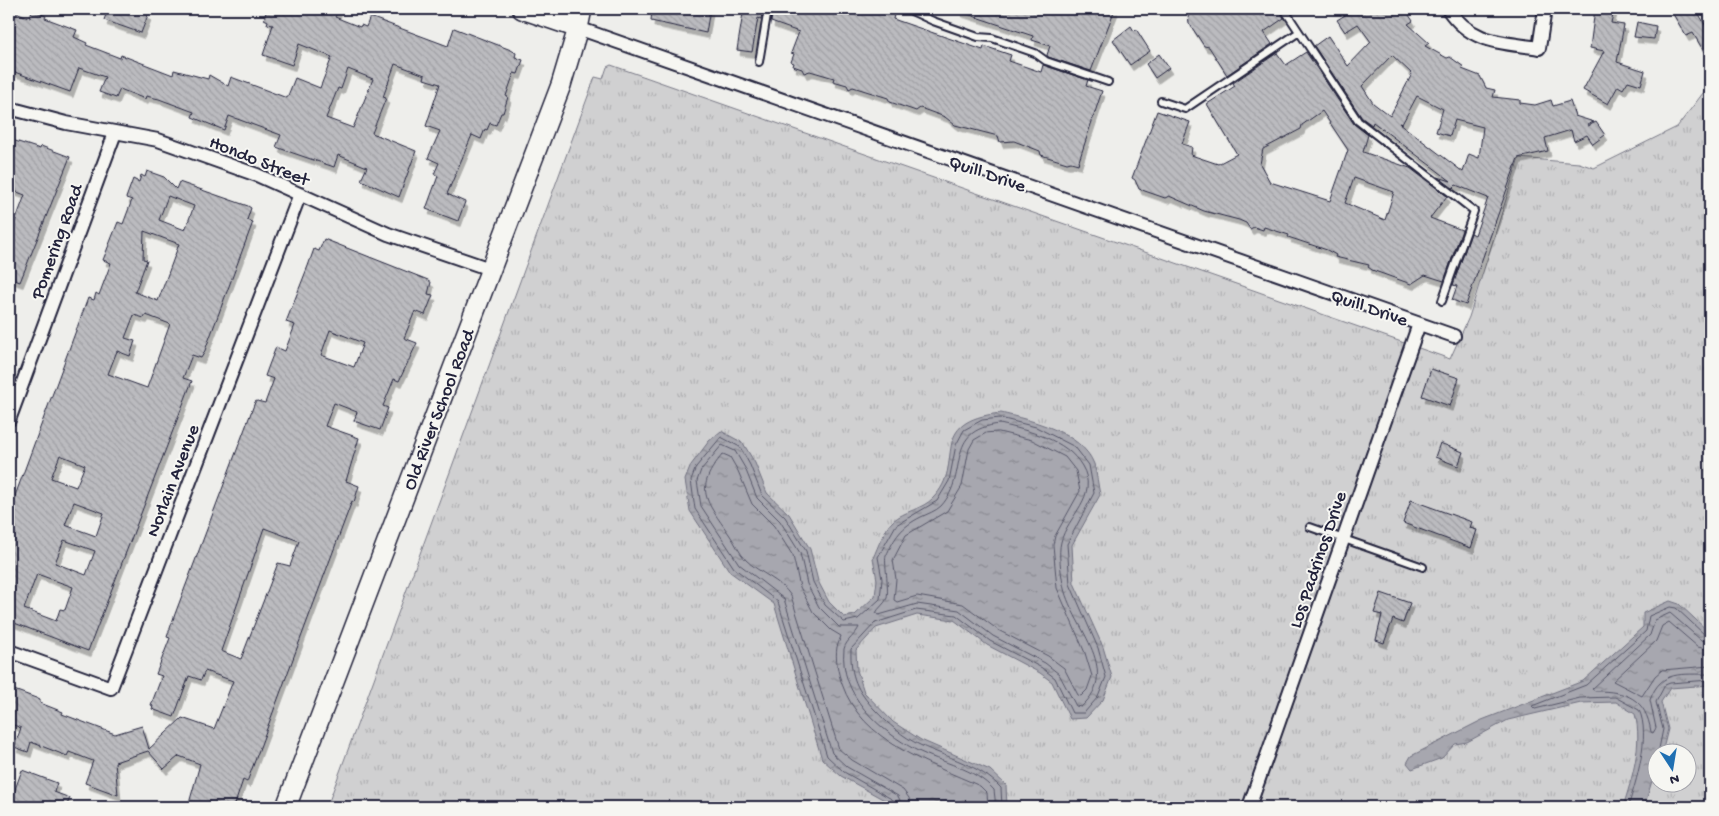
<svg xmlns="http://www.w3.org/2000/svg" width="1719" height="816" font-family="'Gochi Hand',sans-serif">
<style>
.grass{fill:url(#grass-tufts);stroke:#797986;fill-rule:evenodd}
.water{fill:url(#water-ripples);stroke:#727281}
.lines{fill:none;stroke-linecap:round;stroke-linejoin:round}
.shore{stroke:#575769;stroke-width:1}
.building{fill:url(#building-back-hatch);stroke:#22223b;fill-rule:evenodd;filter:url(#shadow)}
.lane-casing{stroke:#22223b;stroke-width:10}
.street-casing{stroke:#22223b;stroke-width:16}
.secondary-casing{stroke:#22223b;stroke-width:22}
.lane{stroke:#f6f6f2;stroke-width:6}
.street{stroke:#f6f6f2;stroke-width:12}
.secondary{stroke:#f6f6f2;stroke-width:19}
.labels{text-anchor:middle;stroke-width:4;stroke-linejoin:round;paint-order:stroke}
.street-label{font-size:19px;fill:#22223b;stroke:#f6f6f2}
</style>
<defs>
<pattern id="grass-tufts" width="24" height="20" patternUnits="userSpaceOnUse" patternTransform="scale(1.25)"><rect width="24" height="20" fill="#d0d0d1"/><path d="M3 7l-1-3M5 7V3M7 7l1-3M15 17l-1-3M17 17v-4M19 17l1-3" fill="none" stroke="#b2b2b4"/></pattern>
<pattern id="water-ripples" width="26" height="14" patternUnits="userSpaceOnUse" patternTransform="scale(1.25)"><rect width="26" height="14" fill="#a7a7af"/><path d="M2 4q2-2 4 0t4 0M15 11q2-2 4 0t4 0" fill="none" stroke="#888890"/></pattern>
<pattern id="building-back-hatch" width="6" height="6" patternUnits="userSpaceOnUse" patternTransform="scale(1.25)"><rect width="6" height="6" fill="#bbbbbf"/><path d="M-1 5l2 2M0 0l6 6M5-1l2 2" fill="none" stroke="#a0a0a5"/></pattern>
<filter id="shadow"><feDropShadow dx="3" dy="5.5" stdDeviation="0" flood-color="#0004"/></filter>
</defs>
<rect width="100%" height="100%" fill="#eeeeeb"/>
<filter id="ink" filterUnits="userSpaceOnUse"><feTurbulence type="fractalNoise" baseFrequency=".02" numOctaves="2"/><feDisplacementMap in="SourceGraphic" scale="10" xChannelSelector="R" yChannelSelector="G"/><feConvolveMatrix kernelMatrix="1 2 1 2 8 2 1 2 1" color-interpolation-filters="sRGB"/></filter>
<g filter="url(#ink)">
<path class="grass" d="M611,65L1450,359L1469,317L1519,158L1579,163L1594,168L1677,127L1710,84V807H327L595,77L603,79L607,67ZM1656,754H1686V784H1656Z"/>
<path class="water" d="M1001,413C1030,420 1082,432 1094,464C1097,474 1098,485 1100,495L1072,545L1074,583L1103,647L1112,677L1103,700L1086,718L1070,719L1052,682L1040,673L987,645L954,620L917,615L876,628L856,650L857,670L864,692L893,722L921,740L990,770L1006,785L1007,807H897L841,776L822,759L774,604L730,572L690,511L685,480L691,465L709,441L721,431L743,443L755,463L767,493L789,514L810,549L818,581L829,602L844,617L855,615L875,596L877,580L873,558C878,547 884,529 893,521C904,511 923,509 933,498C967,464 925,421 1001,413Z
M1670,601L1679,604L1710,633V685L1670,688L1661,702L1668,729L1662,753L1656,754V768L1644,807H1623C1632,778 1643,744 1635,714L1616,702L1581,703L1508,720L1467,742L1455,744L1442,758L1412,769L1407,763L1411,756L1482,720L1583,681L1643,627V613Z"/>
<g class="lines">
<path class="shore" d="M1000,424C1029,431 1066,439 1082,466C1100,496 1067,516 1061,542C1058,553 1061,572 1063,584C1070,625 1124,669 1081,707L1076,706L1059,674L1045,663L993,636L959,610L917,604L879,615L876,613C878,608 885,604 887,598C889,586 884,561 886,556C895,537 901,527 921,517C927,514 936,511 941,506C971,473 942,430 1000,424Z
M999,432L1032,440L1065,457L1076,471L1080,491L1055,536L1053,545L1057,588L1085,653L1092,676L1087,690L1081,696L1078,695L1064,668L1048,656L998,630L963,604L917,596L897,602L894,600L896,579L893,560L906,535L947,511L962,486L969,449L974,440L986,433Z
M1710,642L1701,640L1670,613L1655,620L1650,635L1592,689L1595,691C1626,691 1646,698 1651,732L1653,733L1656,728L1650,700C1661,669 1682,675 1710,674
M1710,650L1698,647L1669,622L1662,626L1656,641L1613,681L1642,696L1655,676L1662,670L1710,666
M1658,754L1663,729L1656,702L1665,685L1670,683L1710,680
M897,807L895,801L844,772L827,756L778,602L734,568L695,509L691,480L696,467L721,437L740,447L750,465L762,495L785,517L806,551L813,582L825,605L844,622L858,619L880,599L882,579L878,557L896,525L937,501L949,481L956,445L964,430L982,420L1000,418L1036,427L1075,447L1089,465L1094,493L1067,544L1070,584L1098,648L1106,677L1098,697L1084,713H1072L1055,678L1042,668L990,641L956,615L916,610L875,623L851,649C850,676 857,691 875,710C888,724 903,737 920,745C948,758 980,765 1001,788L1002,807
M903,807L898,796L847,767L832,753L784,599L739,564L701,506L697,481L701,470L722,445L735,451L745,468L757,498L780,521L800,553L807,584L819,607L839,627H859C856,635 846,640 844,649C839,695 880,731 916,750C942,763 975,768 994,790L996,807
M911,807L909,798L903,790L852,760L839,749L791,596C781,580 759,573 746,560C739,553 735,542 729,534C706,501 693,489 723,454L730,457L738,471L752,504L774,526L793,556L800,587L813,612L831,630L841,636C840,640 838,643 837,647C835,658 838,673 842,684C862,742 929,763 980,786L987,793L988,807
M1628,807C1636,782 1651,735 1639,710L1615,697L1580,698L1535,709L1532,706L1586,685L1646,631L1649,616L1670,607L1676,608L1705,635L1710,636"/>
</g>
<path class="building" d="M9,9L30,18L32,10L46,16L45,18L77,30L74,37L87,43L86,45L120,58L121,55L173,75L174,70L208,79L209,75L228,86L231,77L287,98L295,78L320,88L332,57L299,44L292,65L263,55L273,25L267,24L268,21L264,19L267,9H339L335,17L360,27L361,25L366,27L370,17L448,46L454,28L511,50L516,53L515,57L523,60L518,74L514,73L506,96L508,97L503,113H501L496,125L490,123L487,130L485,129L481,139L472,135L447,194L465,202L458,221L426,209L438,176L434,174L439,163L428,158L440,131L426,126L440,84L424,79L425,75L395,64L383,97L386,98L372,133L416,151L399,197L361,180L367,167L338,155L334,167L293,153L276,147L281,135L229,116L224,130L192,117L194,112L159,99L146,96L145,99L120,89L116,98L99,92L105,77L79,68L70,92L9,70ZM348,69L373,79L353,128L326,118L338,88L341,89Z
M108,9H129L148,15L141,33L104,20Z
M652,9H710L706,33L651,21Z
M738,9H763L761,19L758,18L752,52L737,50L743,13Z
M773,9H879L894,15L893,19L983,50L984,46L1011,55L1009,61L1041,72L1043,65L1088,80L1086,86L1102,91L1078,164L1071,162L1067,163L1041,155L1040,151L1014,141L1000,142L998,136L955,125L945,117L920,108L916,111L890,102L888,98L853,87L849,89L847,85L833,81L834,78L810,71L804,73L802,69L793,66L794,63L791,62L794,54L791,53L799,32L771,22Z
M959,9H1115L1091,71L1048,57L1047,55L1050,46L1032,40L1033,36L958,11Z
M1198,9H1279L1284,18L1264,32L1272,44L1227,75L1209,47L1204,46L1189,23L1188,16Z
M1355,9H1405L1413,21L1408,24L1429,43L1425,46L1447,58L1450,57L1464,67L1462,69L1480,76L1486,88L1495,90L1493,97L1520,100V103L1535,105L1551,100L1553,106L1570,101L1575,116L1594,122L1587,125L1588,126L1596,122L1605,135L1593,144L1587,135L1574,141L1571,130L1545,138L1548,151L1518,158L1466,305L1452,300L1457,286L1453,285L1471,233L1475,235L1488,198L1456,185L1453,188L1438,177L1451,181L1373,122L1372,125L1362,118L1314,46L1328,36L1348,66L1371,42L1358,24L1345,32L1337,20ZM1392,55L1412,74L1390,116L1373,103L1362,86ZM1417,96L1443,109L1436,132L1450,136L1455,120L1483,127L1479,158L1469,154L1463,172L1399,123L1402,124Z
M1595,9H1614L1611,23L1624,25L1617,62L1645,71L1641,85L1628,81L1623,89L1618,86L1608,104L1583,90L1604,51L1590,48Z
M1670,9H1696L1710,33V62L1693,33L1686,36Z
M1637,22L1656,26L1654,39L1634,37Z
M1131,26L1134,31L1136,29L1150,51L1130,65L1113,40Z
M1306,52L1354,124L1368,135L1363,152L1410,168L1447,196L1430,218L1462,230L1444,281L1425,275L1411,284L1372,270L1368,267L1369,265L1335,257L1336,255L1327,250L1288,237L1289,235L1264,227L1263,230L1254,227L1250,229L1246,223L1239,220L1204,211L1169,196L1165,198L1139,189L1135,180L1132,178L1157,111L1190,122L1182,144L1192,147L1191,155L1218,164L1237,154L1207,104L1235,86L1233,83L1277,53L1286,65ZM1322,111L1348,150L1330,201L1270,182L1260,164L1263,149L1301,129L1302,125ZM1354,178L1394,192L1385,220L1345,203Z
M1159,54L1169,68L1155,78L1146,64Z
M9,139L40,149L41,146L70,157L20,282L9,278V238L25,195L9,189Z
M147,171L164,177L176,189L179,182L248,206L251,208L247,220L253,222L204,353L201,358L192,355L183,378L192,381L88,651L9,621V598L13,586L9,584V512L88,298L94,300L96,293L99,295L111,263L103,260L118,222L123,224L132,200L126,198L133,179L139,182L141,175L145,177ZM168,196L194,206L185,230L159,220ZM144,231L179,244L158,301L135,292L147,260L143,259ZM134,315L144,318L146,315L170,324L147,388L108,374L117,351L130,356L135,341L125,338ZM60,455L85,465L76,487L51,478ZM74,502L104,513L96,536L65,525ZM64,540L95,551L86,575L55,563ZM37,574L73,587L65,610L60,609L56,621L24,609Z
M324,239L428,280L431,282L428,294L433,295L425,315L415,311L404,338L417,343L399,381L394,379L383,406L388,408L380,430L354,421L357,412L334,403L325,426L359,438L346,481L359,486L354,502L352,501L247,782L243,780L234,807H188L200,764L179,756L164,769L148,751L115,762L118,795L85,783L93,761L69,752L67,756L31,742L28,752L14,747L21,728L9,723V705L14,690L36,698L40,700V703L63,712L62,714L115,734L142,726L149,749L182,718L214,729L233,681L205,671L201,680L189,676L174,717L152,709L153,706L151,705L162,676L156,674L170,638L167,637L175,614L255,402L257,401L265,403L274,379L265,376L269,365L276,347L285,351L295,325L286,322L308,266L314,249L319,251ZM330,330L363,343L354,367L321,355ZM264,528L299,541L290,566L278,563L241,659L221,651Z
M1431,369L1459,378L1450,406L1422,396Z
M1440,443L1463,452L1458,466L1435,457Z
M1411,500L1472,522L1470,528L1477,530L1471,548L1403,523Z
M1381,593L1410,603L1403,623L1393,619L1384,643L1376,640L1382,615L1374,613Z
M22,770L57,783L54,792L70,798L66,807H9V789L14,792Z"/>
<g class="lines">
<g class="lane-casing">
<path id="lane" d="M907,9L933,21L978,37L992,38L1035,53L1046,61L1108,82
M1284,9L1358,121L1474,211L1442,301
M759,62L768,9
M1161,101L1185,109L1299,32
M1310,527L1423,567"/>
</g>
<g class="street-casing">
<path id="street" d="M1448,9C1472,44 1501,42 1539,48L1545,9
M578,28L1454,336
M9,108L66,123L158,140L257,175L388,234L490,269
M9,420L115,133
M9,651L111,688L300,194
M1249,807L1419,324"/>
</g>
<g class="secondary-casing">
<path id="secondary" d="M522,9L578,28
M286,807L561,85L578,28L582,9"/>
</g>
<use href="#lane" class="lane"/>
<use href="#street" class="street"/>
<use href="#secondary" class="secondary"/>
</g>
</g>
<g class="labels">
<g class="street-label">
<text transform="translate(260 159) rotate(22)" y="7">Hondo Street</text>
<text transform="translate(988 172) rotate(19)" y="7">Quill Drive</text>
<text transform="translate(55 241) rotate(-70)" y="7">Pomering Road</text>
<text transform="translate(1370 306) rotate(19)" y="7">Quill Drive</text>
<text transform="translate(437 409) rotate(-69)" y="7">Old River School Road</text>
<text transform="translate(171 480) rotate(-69)" y="7">Norlain Avenue</text>
<text transform="translate(1316 559) rotate(-71)" y="7">Los Padrinos Drive</text>
</g>
</g>
<rect width="1719" height="816" fill="none" stroke="#f6f6f2" stroke-width="30"/>
<rect x="15" y="15" width="1689" height="786" fill="none" stroke="#22223b" stroke-width="2" filter="url(#ink)"/>
<g transform="translate(1672 768) rotate(168)"><circle r="24" fill="#f6f6f2" stroke="#a1a1a9"/>
<path d="M0-4L9 19L0 12L-9 19Z" fill="#1f6fb2"/>
<text y="-8" font-size="14" font-weight="bold" text-anchor="middle" fill="#22223b">N</text>
</g>
</svg>
